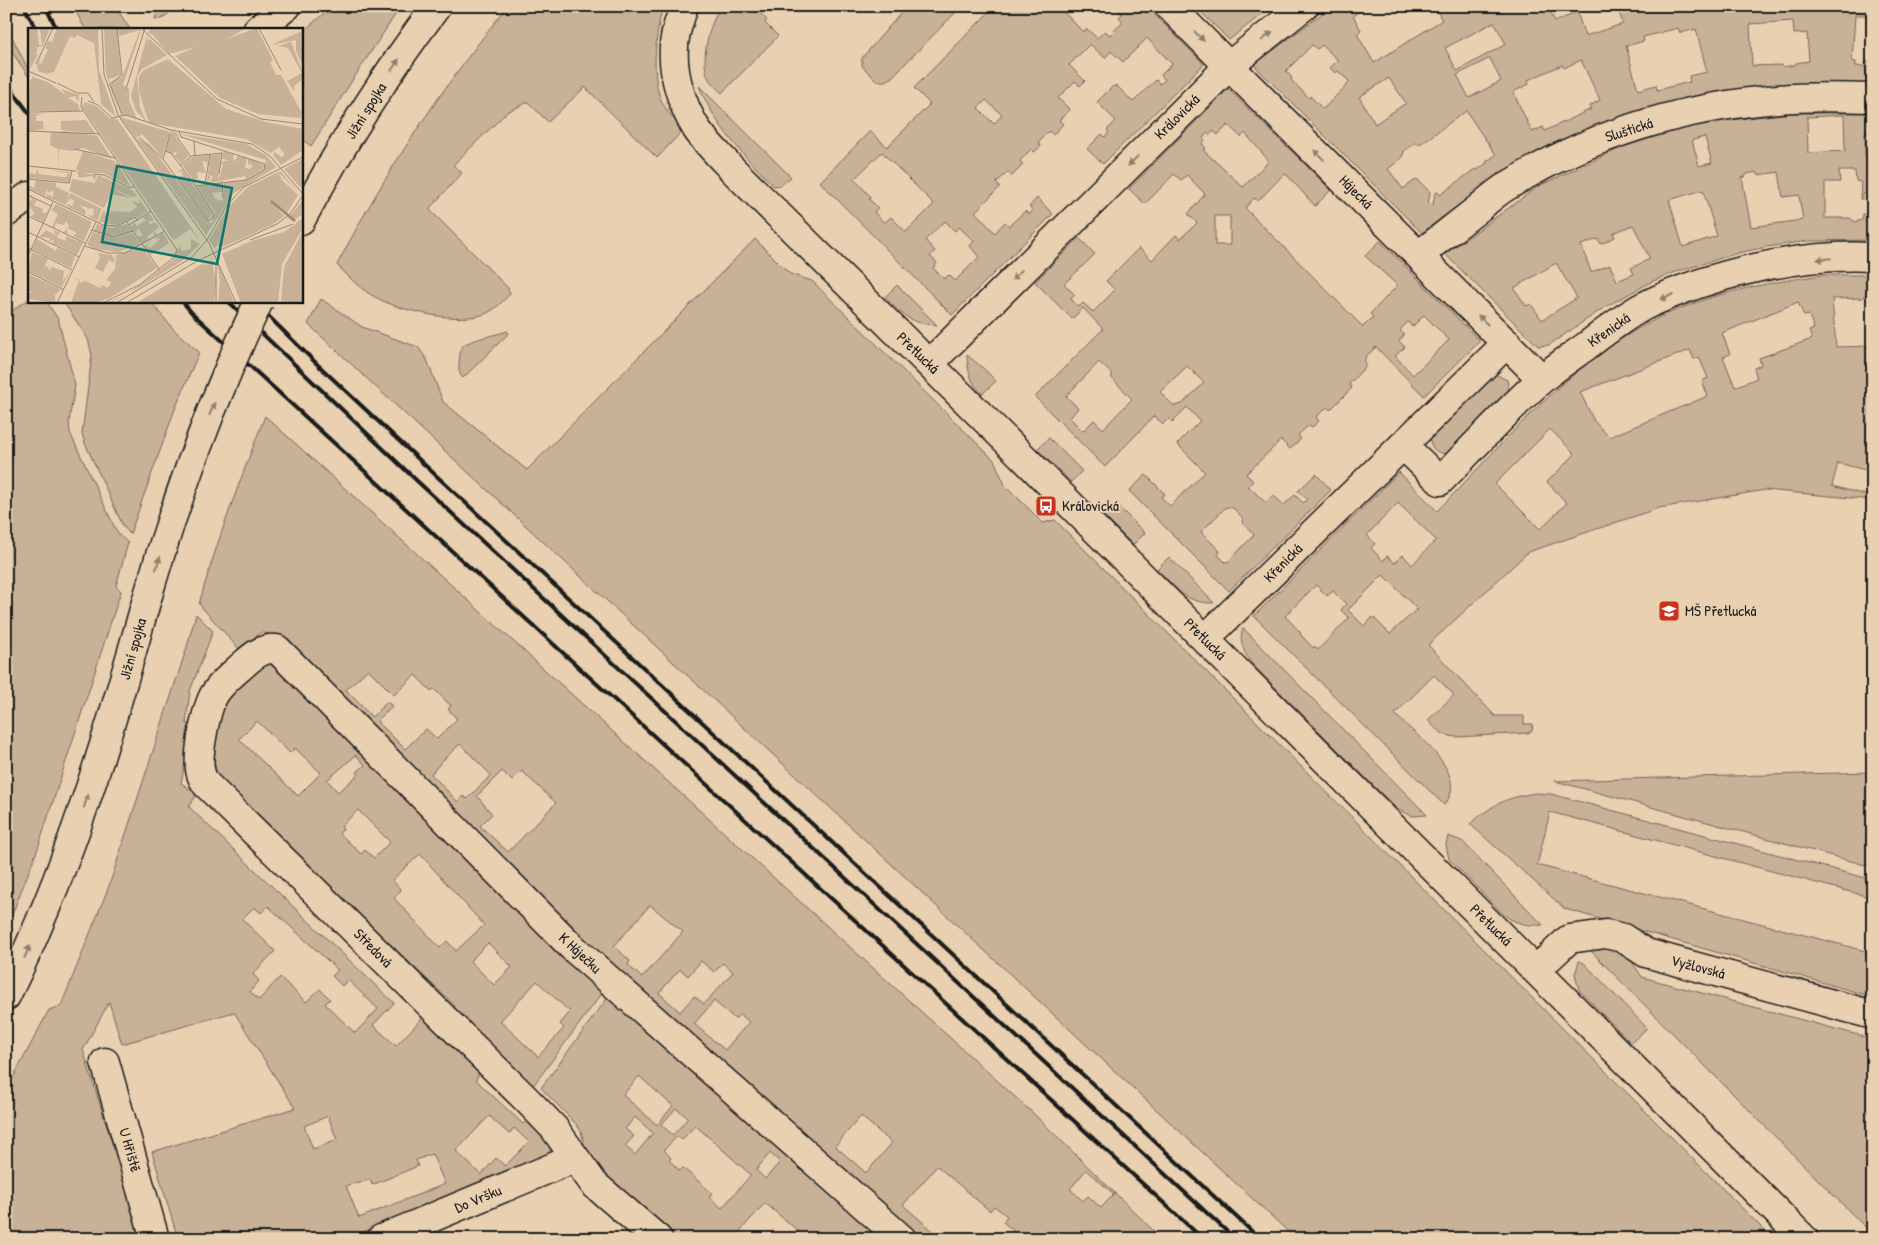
<svg xmlns="http://www.w3.org/2000/svg" width="1879" height="1245" font-family="'Patrick Hand',sans-serif">
<style>
.green{fill:#c7b298;stroke:#72675a;fill-rule:evenodd}
.lines{fill:none;stroke-linecap:round;stroke-linejoin:round}
.minor-casing{stroke:#1c1c1c;stroke-width:31}
.highway-casing{stroke:#1c1c1c;stroke-width:31}
.minor{stroke:#e8d0b0;stroke-width:28}
.highway{stroke:#e8d0b0;stroke-width:28}
.rail{stroke:#1c1c1c;stroke-width:4}
.highway-bridge-casing{stroke:#1c1c1c;stroke-width:31;stroke-linecap:butt}
.highway-bridge{stroke:#e8d0b0;stroke-width:28}
.oneway{fill:#8c7f6d}
.labels{text-anchor:middle;stroke-width:4;stroke-linejoin:round;paint-order:stroke}
.street-label{font-size:15px;fill:#1c1c1c;stroke:#e8d0b0}
.poi-label{font-size:15px;fill:#1c1c1c;stroke:#e8d0b0;text-anchor:start}
.inset-river{fill:none;stroke:#9a8b78;stroke-width:2.5}
.inset-road{fill:none;stroke:#968875;stroke-width:1}
.view{fill:#0f766e;fill-opacity:0.15;stroke:#0f766e;stroke-width:2.5}
.inset-edge{fill:none;stroke:#1c1c1c;stroke-width:2.5}
</style>
<rect width="100%" height="100%" fill="#e8d0b0"/>
<filter id="ink" filterUnits="userSpaceOnUse"><feTurbulence type="fractalNoise" baseFrequency=".02" numOctaves="2"/><feDisplacementMap in="SourceGraphic" scale="10" xChannelSelector="R" yChannelSelector="G"/><feConvolveMatrix kernelMatrix="1 2 1 2 8 2 1 2 1" color-interpolation-filters="sRGB"/></filter>
<g filter="url(#ink)">
<path class="green" d="M73,6H115L130,29H85Z
M159,6H177L162,19H155Z
M333,6H401L353,79L311,146L303,140L301,142V33Z
M508,6H663C656,31 650,78 662,102C667,112 676,121 683,130L657,158L585,87L548,122L528,102L507,112L453,165L462,173L429,209L508,288L510,294C503,301 496,309 487,313C460,325 400,311 375,297C360,289 349,277 337,265C384,174 443,86 508,6Z
M720,6H753L767,20L765,23L778,36L722,93C716,88 710,82 707,75C701,54 710,25 720,6Z
M907,6H962L892,77L885,81H877L862,66V58Z
M995,6H1058L1083,32L1087,29L1097,38L1105,31L1110,35L1123,22L1119,17L1122,14L1114,6H1146L1204,64L1103,164L1087,149L1102,134L1105,137L1109,132L1107,130L1116,121L1097,102L1113,86L1115,87L1116,85L1133,102L1156,80L1160,84L1165,80L1161,75L1172,64L1147,38L1123,62L1111,51L1105,58L1090,44L1069,65L1085,81L1080,86L1075,81L1058,98L1070,110L1059,120L1063,124L1053,135L1049,131L1038,142L1041,146L1034,152L1031,149L1020,161L1023,165L1012,176L1008,172L996,183L1000,187L975,212L995,233L1005,222L1009,226L1025,211L1029,215L1033,210L1029,207L1037,198L1053,214L952,315L820,182L870,131L887,147L930,104L914,88ZM986,100L1002,115L994,124L978,108ZM882,152L934,204L906,232L891,217L884,223L874,212L878,208L869,199L871,197L854,179ZM945,221L955,231L959,227L974,241L970,246L979,257L955,281L949,275L944,279L933,268L937,263L930,256L935,251L925,240Z
M1195,6H1228L1231,9L1234,6H1272L1229,40Z
M1332,6H1366L1353,16L1361,30L1357,34L1374,63L1442,20L1434,6H1548L1555,22L1577,12L1585,36L1623,24L1617,6H1873V15H1855L1852,61L1856,62V66L1865,67L1866,62H1871L1873,65V86L1834,85L1509,172L1453,209L1422,233L1254,65ZM1793,21L1794,34L1807,33L1809,61L1796,63L1795,65L1783,67L1782,65L1752,66L1750,24ZM1494,22L1506,44L1457,71L1445,48ZM1678,28L1680,33L1696,29L1707,72L1689,76L1690,82L1657,90L1656,85L1638,90L1626,46L1644,41L1643,37ZM1312,45L1317,49L1322,45L1338,60L1330,68L1335,73L1338,71L1350,82L1323,109L1310,96L1309,98L1291,80L1292,78L1286,71ZM1490,58L1501,81L1469,98L1457,75ZM1581,60L1600,100L1590,106L1591,109L1545,131L1543,127L1532,132L1513,92L1529,84L1528,80L1562,65L1564,68ZM1389,78L1406,103L1375,124L1359,97ZM1466,111L1496,155L1486,162L1487,163L1477,170L1475,169L1440,195L1438,192L1435,193L1433,205L1428,204L1430,192L1417,179L1403,189L1388,169L1402,158L1404,151L1417,142L1419,145Z
M6,25L29,71V77L6,43Z
M699,86L791,177L781,185L774,186C744,156 715,126 699,86Z
M1228,89L1331,190L1315,206L1287,175L1284,174L1258,201L1254,198L1245,208L1363,327L1373,317L1370,314L1396,287V284L1365,256L1380,241L1480,341L1424,396L1376,347L1365,357V367L1349,384L1352,388L1330,410L1327,407L1316,417L1319,421L1312,427L1309,425L1298,435L1301,439L1290,449L1281,440L1246,474L1253,481L1248,486L1266,503L1273,495L1284,505L1295,495L1303,503L1307,499L1298,491L1316,474L1331,490L1229,591L1129,491L1146,475L1165,494L1161,497L1170,506L1205,472L1177,444L1200,421L1187,407L1172,422L1169,418L1163,424L1154,416L1105,467L1035,397L1103,329L1083,308L1072,319L1035,282L1079,238L1095,254L1064,284L1075,295L1071,299L1079,307L1083,303L1093,312L1115,290L1106,281L1139,248L1152,260L1176,235L1180,239L1197,223L1188,214L1205,194L1187,175L1181,180L1174,174L1145,204L1129,189ZM1228,125L1241,137L1245,133L1269,161L1243,187L1203,150L1206,148L1202,144L1205,140L1203,138L1208,132L1210,135L1213,131L1218,135ZM1215,216H1230V245H1215ZM1424,315L1449,340L1413,375L1395,356L1405,347L1399,341L1404,335L1400,330L1408,322L1412,327ZM1099,362L1113,375L1111,377L1132,399L1103,429L1094,420L1083,431L1070,418L1078,408L1066,396ZM1187,366L1204,383L1182,404L1174,406L1160,392ZM1226,507L1233,508L1243,518V523L1254,535L1228,562H1225L1218,555L1220,551L1201,532Z
M1792,113H1873V133H1865V157H1873V240L1808,241L1767,247L1738,253L1676,272L1651,282L1605,307L1549,345L1538,346L1445,254L1539,186L1623,147L1666,133L1704,123ZM1844,115L1845,151L1808,153L1807,117ZM1705,137L1712,163L1699,166L1692,140ZM1839,171H1855L1856,181L1861,182L1860,199H1863V194H1869V200L1870,201L1869,214H1863L1862,220L1855,222L1850,218H1825V182H1840ZM1756,172L1758,175L1779,172L1783,197L1799,195L1803,220L1751,227L1742,178L1745,177L1747,174ZM1703,190L1717,236L1683,247L1669,200ZM1633,225L1650,259L1631,268L1634,274L1617,281L1610,265L1591,272L1581,245L1598,239L1601,244L1615,237L1613,233ZM1556,263L1577,298L1542,320L1531,304L1526,306L1514,288Z
M755,239L790,274L812,281L994,460L1005,485L1043,523L1055,520L1773,1239H1296L308,324L321,299L362,327L418,347L427,360L443,402L527,470Z
M1822,275H1873V295H1864L1863,298L1832,299L1836,347L1873,346V472L1838,463L1832,486L1873,497V500L1765,490L1659,508L1528,552L1428,645L1495,716H1524V724H1533L1532,731L1528,733L1457,737C1443,736 1437,731 1428,720L1454,695L1434,675L1395,714C1414,735 1472,773 1444,805L1254,616L1399,472L1437,511C1510,437 1580,348 1679,309C1725,290 1773,282 1822,275ZM1798,302L1804,316L1809,315L1814,329L1809,331L1812,339L1759,358L1761,365L1754,368L1757,378L1735,387L1723,357L1730,354L1722,333ZM1690,350L1694,359L1699,357L1708,378L1702,381L1708,396L1609,437L1594,421L1580,392ZM1550,429L1575,454L1547,482L1567,503L1540,529L1495,484ZM1398,503L1436,540L1412,565L1403,555L1395,563L1387,556L1383,561L1371,548L1375,544L1367,535ZM1383,575L1417,609L1390,634L1373,617L1364,626L1348,610ZM1316,585L1327,596L1333,591L1346,604L1341,610L1349,618L1318,650L1315,646L1313,648L1300,634L1301,633L1285,616Z
M897,285L937,325C911,324 902,315 885,297Z
M29,299V301H46L58,319L75,385L69,421L70,433L115,528L120,536L128,543L116,586L121,591L38,848L6,930V315Z
M63,301H150L174,330L199,352L175,409L130,534L123,526L85,443L82,434L92,355L88,339Z
M507,331L509,333L463,378C458,373 459,369 459,363C460,358 459,351 462,347C466,340 497,335 507,331Z
M967,355L984,369L996,381L982,394C970,382 968,371 967,355Z
M1495,374L1507,380L1509,391L1452,451C1440,457 1429,450 1430,435Z
M265,416L1035,1115L1162,1239H1007L1014,1231L1003,1222L1007,1216L994,1206L990,1211L937,1166L903,1205L942,1239H921L634,988L274,636L262,632L239,649L199,604C217,540 241,478 265,416ZM368,669L394,695L415,675L431,691L434,689L451,706L448,709L457,719L437,739L426,729L405,749L377,721L392,706L387,702L372,717L346,690ZM460,744L491,775L467,799L463,796L458,802L431,774L442,761ZM502,771L512,781L522,771L556,803L508,852L480,826L492,814L477,796ZM650,905L683,932L642,978L628,965L630,961L614,946ZM701,961L714,972L723,963L733,972L704,1004L694,996L680,1012L659,993L680,969L688,976ZM714,1001L735,1019L740,1014L749,1022L725,1050L694,1024ZM861,1116L892,1143L866,1173L835,1146ZM1086,1170L1114,1194L1101,1208L1088,1196L1083,1201L1070,1189Z
M1049,438L1082,471L1071,482L1037,449Z
M1117,505L1145,533L1133,545L1105,517Z
M1169,557L1214,603C1186,604 1175,587 1157,569Z
M196,614L213,631L190,691L186,723L193,725L181,783L197,794L189,807L394,1003L373,1025L396,1046L427,1013L483,1067L476,1079L480,1084L523,1124L529,1118C540,1129 551,1137 550,1154L346,1239H178L152,1152L295,1108L234,1012L122,1044L109,1002L83,1050L142,1239H6V1091L49,1010L61,1006L109,886L186,650ZM268,906L338,970L332,976L342,986L348,980L378,1009L355,1033L325,1004L330,999L320,989L306,1002L280,977L259,1000L250,992L259,981L253,974L275,951L242,919L254,907L261,913ZM328,1116L337,1140L313,1149L304,1126ZM489,1116L509,1134L514,1128L529,1142L505,1166L496,1158L481,1175L456,1151ZM432,1154L445,1184L359,1218L346,1186L356,1182L357,1184L370,1179L372,1185L418,1166L416,1160Z
M1243,628L1427,815L1413,816L1398,810L1254,666C1245,655 1238,643 1243,628Z
M273,660L603,992L530,1090L450,1012L455,1006L221,782C207,760 215,714 231,695C243,682 259,671 273,660ZM257,721L290,753L295,748L321,773L298,796L239,739ZM356,755L365,765L357,772L359,774L338,792L327,780ZM358,810L390,842L374,858L365,850L361,854L339,833L343,829L341,826ZM420,854L484,925L456,951L447,941L440,948L394,898L401,890L392,880ZM488,943L512,967L494,985L470,961ZM537,981L570,1012L560,1024L564,1028L538,1057L500,1021Z
M1873,772V867L1555,781Z
M1536,793L1551,794L1873,880V898L1550,812L1537,865L1873,953V997L1565,909L1470,824C1494,804 1504,798 1536,793Z
M1448,836L1462,841L1543,925C1528,926 1515,924 1503,914L1449,859L1446,845Z
M1598,945L1625,951L1642,977L1873,1039V1235L1589,949Z
M1579,961L1584,963L1647,1028L1631,1043L1579,990L1575,974Z
M609,996L887,1239H802L804,1236L765,1203L733,1239H673L610,1184L585,1148L581,1131L576,1124L541,1088ZM639,1076L673,1106L657,1125L623,1095ZM676,1108L688,1118L673,1135L661,1125ZM635,1117L653,1133L635,1155L625,1146L634,1136L625,1129ZM695,1125L751,1175L722,1208L709,1197L712,1193L683,1168L680,1171L669,1160L671,1158L664,1150L677,1136L682,1140ZM770,1153L780,1162L765,1179L756,1170Z"/>
<g class="lines">
<g class="minor-casing">
<path id="minor" d="M684,6C680,19 674,33 674,47C672,74 682,105 696,128C705,142 722,158 734,171L1019,453L1804,1239
M1169,6L1542,379
M1419,255C1439,239 1459,224 1479,208C1488,200 1498,191 1509,185C1590,135 1683,107 1778,99C1809,96 1841,97 1873,98
M929,364L1230,65L1304,6
M1403,445L1440,481C1474,447 1506,411 1542,379C1556,367 1571,357 1585,347C1604,333 1623,317 1644,306C1710,274 1799,253 1873,257
M1205,639L1507,343
M1536,970L1569,939L1606,934L1623,938L1646,953L1873,1015
M105,1062L155,1239
M381,1239L575,1158
M658,1239L594,1184L554,1128L528,1101L206,784C204,781 202,777 201,774C196,758 206,709 214,695C221,683 234,673 244,664C253,656 263,647 277,649L572,947L902,1239"/>
</g>
<g class="highway-casing">
<path id="highway" d="M258,29L287,6
M6,213L29,196
M301,220C341,145 386,73 437,6
M6,996C67,873 107,741 144,609"/>
</g>
<use href="#minor" class="minor"/>
<use href="#highway" class="highway"/>
<path class="rail" d="M24,6L36,29
M45,6L57,29
M6,82L29,113
M182,301L192,313L1203,1239
M228,301L416,480L1235,1239
M253,301L317,364L428,468L1260,1239"/>
<g class="highway-bridge-casing">
<path id="highway-bridge" d="M144,609C174,503 212,401 259,301"/>
</g>
<use href="#highway-bridge" class="highway-bridge"/>
</g>
<defs><path id="oneway-solid" d="M-6-.8H1V-3.2L6.5 0L1 3.2V.8H-6Z" transform="scale(1.25)"/></defs>
<g class="oneway">
<use href="#oneway-solid" transform="translate(1199 36) rotate(44)"/>
<use href="#oneway-solid" transform="translate(1267 36) rotate(-39)"/>
<use href="#oneway-solid" transform="translate(395 65) rotate(-56)"/>
<use href="#oneway-solid" transform="translate(1319 155) rotate(-135)"/>
<use href="#oneway-solid" transform="translate(1133 161) rotate(135)"/>
<use href="#oneway-solid" transform="translate(1824 259) rotate(175)"/>
<use href="#oneway-solid" transform="translate(1017 275) rotate(135)"/>
<use href="#oneway-solid" transform="translate(1667 297) rotate(156)"/>
<use href="#oneway-solid" transform="translate(1483 320) rotate(-135)"/>
<use href="#oneway-solid" transform="translate(212 409) rotate(-67)"/>
<use href="#oneway-solid" transform="translate(158 563) rotate(-72)"/>
<use href="#oneway-solid" transform="translate(86 801) rotate(-72)"/>
<use href="#oneway-solid" transform="translate(27 952) rotate(-67)"/>
</g>
</g>
<defs>
<g id="bus-square" transform="scale(1.125)"><rect x="-9" y="-9" width="18" height="18" rx="4" fill="#c8321e" stroke="#e8d0b0"/><path d="M-5-6H5V4H4V6H2V4H-2V6H-4V4H-5ZM-3.5-4V0h7V-4ZM-3.5 1.2v1.5H-2V1.2ZM2 1.2v1.5H3.5V1.2Z" fill="#fff"/></g>
<g id="school-square" transform="scale(1.125)"><rect x="-9" y="-9" width="18" height="18" rx="4" fill="#c8321e" stroke="#e8d0b0"/><path d="M0-5L7-2L0 1L-7-2ZM-4 1L0 2.5L4 1V4Q0 6-4 4Z" fill="#fff"/></g>
</defs>
<g fill-rule="evenodd">
<use href="#bus-square" x="1046" y="506"/>
<use href="#school-square" x="1669" y="611"/>
</g>
<g class="labels">
<g class="street-label">
<text transform="translate(366 111) rotate(-58)" y="5">Jižní spojka</text>
<text transform="translate(1177 117) rotate(-45)" y="5">Královická</text>
<text transform="translate(1629 130) rotate(-18)" y="5">Sluštická</text>
<text transform="translate(1356 192) rotate(45)" y="5">Hájecká</text>
<text transform="translate(1609 330) rotate(-35)" y="5">Křenická</text>
<text transform="translate(918 353) rotate(44)" y="5">Přetlucká</text>
<text transform="translate(1283 563) rotate(-45)" y="5">Křenická</text>
<text transform="translate(1205 639) rotate(45)" y="5">Přetlucká</text>
<text transform="translate(133 649) rotate(-74)" y="5">Jižní spojka</text>
<text transform="translate(1491 925) rotate(45)" y="5">Přetlucká</text>
<text transform="translate(373 948) rotate(45)" y="5">Středová</text>
<text transform="translate(580 953) rotate(43)" y="5">K Háječku</text>
<text transform="translate(1698 967) rotate(15)" y="5">Vyžlovská</text>
<text transform="translate(130 1150) rotate(74)" y="5">U Hřiště</text>
<text transform="translate(478 1199) rotate(-23)" y="5">Do Vršku</text>
</g>
<g class="poi-label">
<text x="1062" y="511">Královická</text>
<text x="1685" y="616">MŠ Přetlucká</text>
</g>
</g>
<g transform="translate(28 28)">
<rect width="275" height="275" fill="#e8d0b0"/>
<path d="M0,0H9L11,17H14L12,0H22L15,18L10,19L8,26L10,27L2,41ZM29,0H70L71,42L88,89L73,76L66,15L49,7L47,10L42,8L26,44L18,46L10,43L9,37L14,25L11,35L13,36L20,22L17,20L20,13L24,14ZM76,0H89L93,47L81,51L91,87L78,45ZM90,0L113,2L95,57L101,61V73L109,91L94,86L83,59L84,53L94,49L112,2L91,8ZM123,0H218L199,11L229,0L245,32L242,34L248,47H253L274,85L272,90L230,86L192,70L147,28L168,19L141,26L124,6L120,5ZM274,3L275,6V38L268,23V12L243,17ZM119,8L120,13L122,11L139,27L114,41L109,48L112,79L118,93L108,83L103,68ZM263,14L275,45V51L266,58L267,64L259,53L274,45L260,20L250,18ZM140,31L198,81L238,94L275,101V122L253,137L245,127L247,124L253,129L257,127L251,119L243,125L218,111L121,95L111,64V48L116,42ZM5,49L20,54L39,68L33,61L51,67L50,74L47,68L40,70L50,76L52,83H8V86L15,85L8,88V93H15L16,101L0,103L2,53ZM57,74L70,79L81,90L89,91L173,214L162,201L146,212L143,209L54,79ZM92,89L142,104L134,129L114,106L108,110L121,116L180,194L184,195L187,184L169,159L193,154L194,164L184,165L187,171L195,173L196,154L216,153L236,142L238,132L152,106L218,116L238,127L248,139L206,165L178,207ZM58,92L68,106L33,102V93ZM38,103L69,108L84,131L55,120L44,123L31,121V140L38,141L31,140L30,121L22,117L23,105ZM143,103L149,105L151,109L147,108L161,128L153,135L146,128L150,125L146,124L145,127L138,123ZM55,123L86,133L89,138L88,133L103,159L75,145H55L68,147L67,153L64,148L51,150L49,143L52,144L48,141ZM195,123L205,126L206,134L210,128L219,129L217,140L222,141L225,137L220,136V130L236,137L235,141L218,151L217,148L182,155L185,148L180,147L183,149L179,155L182,127L193,126L190,150L195,152L191,150L195,138L193,134L201,132L194,131ZM181,127L179,138V134L174,133L178,145L169,144L170,151L165,152L154,137L165,129ZM275,131V152L273,160L256,141ZM9,141L11,146L34,149H38L40,145L21,142L42,144L41,154L0,150V145L8,146ZM154,141L185,185L180,192L149,149L155,148L153,143L147,146ZM252,143L271,165L250,144L254,152L270,167L260,183L257,187L242,172L256,188L244,197L195,219L190,218L189,208V218L186,220L181,212L200,179L220,159ZM70,147L104,162L109,168L104,169L76,156L103,170L83,166L76,180L41,163L44,151L67,155ZM8,152L28,155V159L41,165L38,177L19,169V166L25,169L26,162L20,165L19,161L17,168L0,160V157L6,160ZM42,165L74,181L69,193L59,187L65,188L66,181L61,180L59,184L60,180L51,177L58,183L57,187L40,179L39,176L45,178L46,172L42,171L39,175ZM0,168L9,172L6,177L15,181L14,184L18,185L21,180L15,194L3,188L7,186L2,179L0,187V173L5,172ZM110,170L120,183L109,190L107,188L90,197L70,194L76,181L78,187L82,185L80,183L102,184L109,179L104,173L112,176ZM275,172V186L264,193L260,190ZM28,176L64,194L56,213L45,208L49,205L39,200V206L36,204L41,198L38,193L36,197L27,195V200L24,199L30,186L23,182ZM121,185L126,192L121,193V197L127,194L131,199L126,203L129,206L126,209V204L120,207L119,211H122L115,216L110,208H115L113,204L110,200L108,205L103,198L107,195L109,198L118,192L114,190ZM275,190V200L254,236L250,275H213L194,226L226,212L256,204ZM69,196L84,200L99,196L104,203L92,208L76,207L66,203ZM18,202L27,207L26,202L32,205L28,209L38,213V208L55,215L49,227L25,215L26,212L21,213L22,210L11,209ZM275,203V275H253L256,239ZM65,204L86,210L105,205L113,217L90,224L67,221L59,217ZM135,205L141,215L123,227L116,218L124,213L118,218L123,220L132,211L127,210ZM9,211L28,223L29,220L47,228L43,240L4,221ZM163,211L172,216L154,233L112,259L82,275H79L101,265L145,232L151,218L154,223L163,221ZM114,219L129,240L82,270L67,275H43L51,253L44,248L51,252L52,255L57,253L72,260L74,257L80,260L83,254L78,252L87,241L88,227ZM4,224L20,231L16,240L20,238L21,243L24,239L36,243L35,253L42,242L34,259L0,243ZM70,225L84,227L86,231L87,227L86,235L81,232L75,244L67,240L72,230ZM183,230L188,253L186,275H108L179,233L174,237L183,236ZM188,230L195,247L206,275H190L192,252ZM0,246L33,261L27,267V275L0,271V266L4,263H0Z" fill="#c7b298"/>
<path class="inset-river" d="M243,173L267,193"/>
<path class="inset-road" d="M74,0L76,46L90,87L181,215L208,275M89,0L94,47L82,56L94,87M113,0L189,71L233,91L275,96M231,0L253,42M8,36L25,0M0,43L28,55M29,55L49,65H60L66,74M98,61L117,0M54,69L53,79L149,222L145,230L111,257L75,275M60,73L70,77L84,90L98,87L143,102L224,116L242,128L275,166M8,84L55,83M1,103L71,106M151,103L153,109L237,136L236,142L218,152L168,158M111,109L135,131M149,109L163,129M166,113L167,128M46,121L88,130M137,123L143,125L167,157L186,186L184,191L180,193L135,131L142,106M152,137L164,128L194,125M0,138L48,143M65,146L76,147L102,160L107,158M191,146L194,125M0,151L41,155L44,143M194,153L195,170M177,156L182,126M0,161L75,197L89,198L107,189L109,192M0,167L23,178M0,188L57,215M99,194L131,241M101,197L123,183M63,202L86,209L105,203M0,204L51,229M222,212L265,196M56,218L80,225H97L137,203M0,220L44,242M0,228L25,174M0,244L35,261M29,275L68,194M88,275L163,230L179,212L199,177L216,159L275,129M98,275L171,232L249,196L262,186L275,167M188,275V238"/>
<path class="view" d="M89,138L204,160L189,236L74,214Z"/>
<rect width="275" height="275" class="inset-edge"/>
</g>
<rect width="1879" height="1245" fill="none" stroke="#e8d0b0" stroke-width="25"/>
<rect x="12" y="12" width="1854" height="1220" fill="none" stroke="#1c1c1c" stroke-width="2" filter="url(#ink)"/>
</svg>
